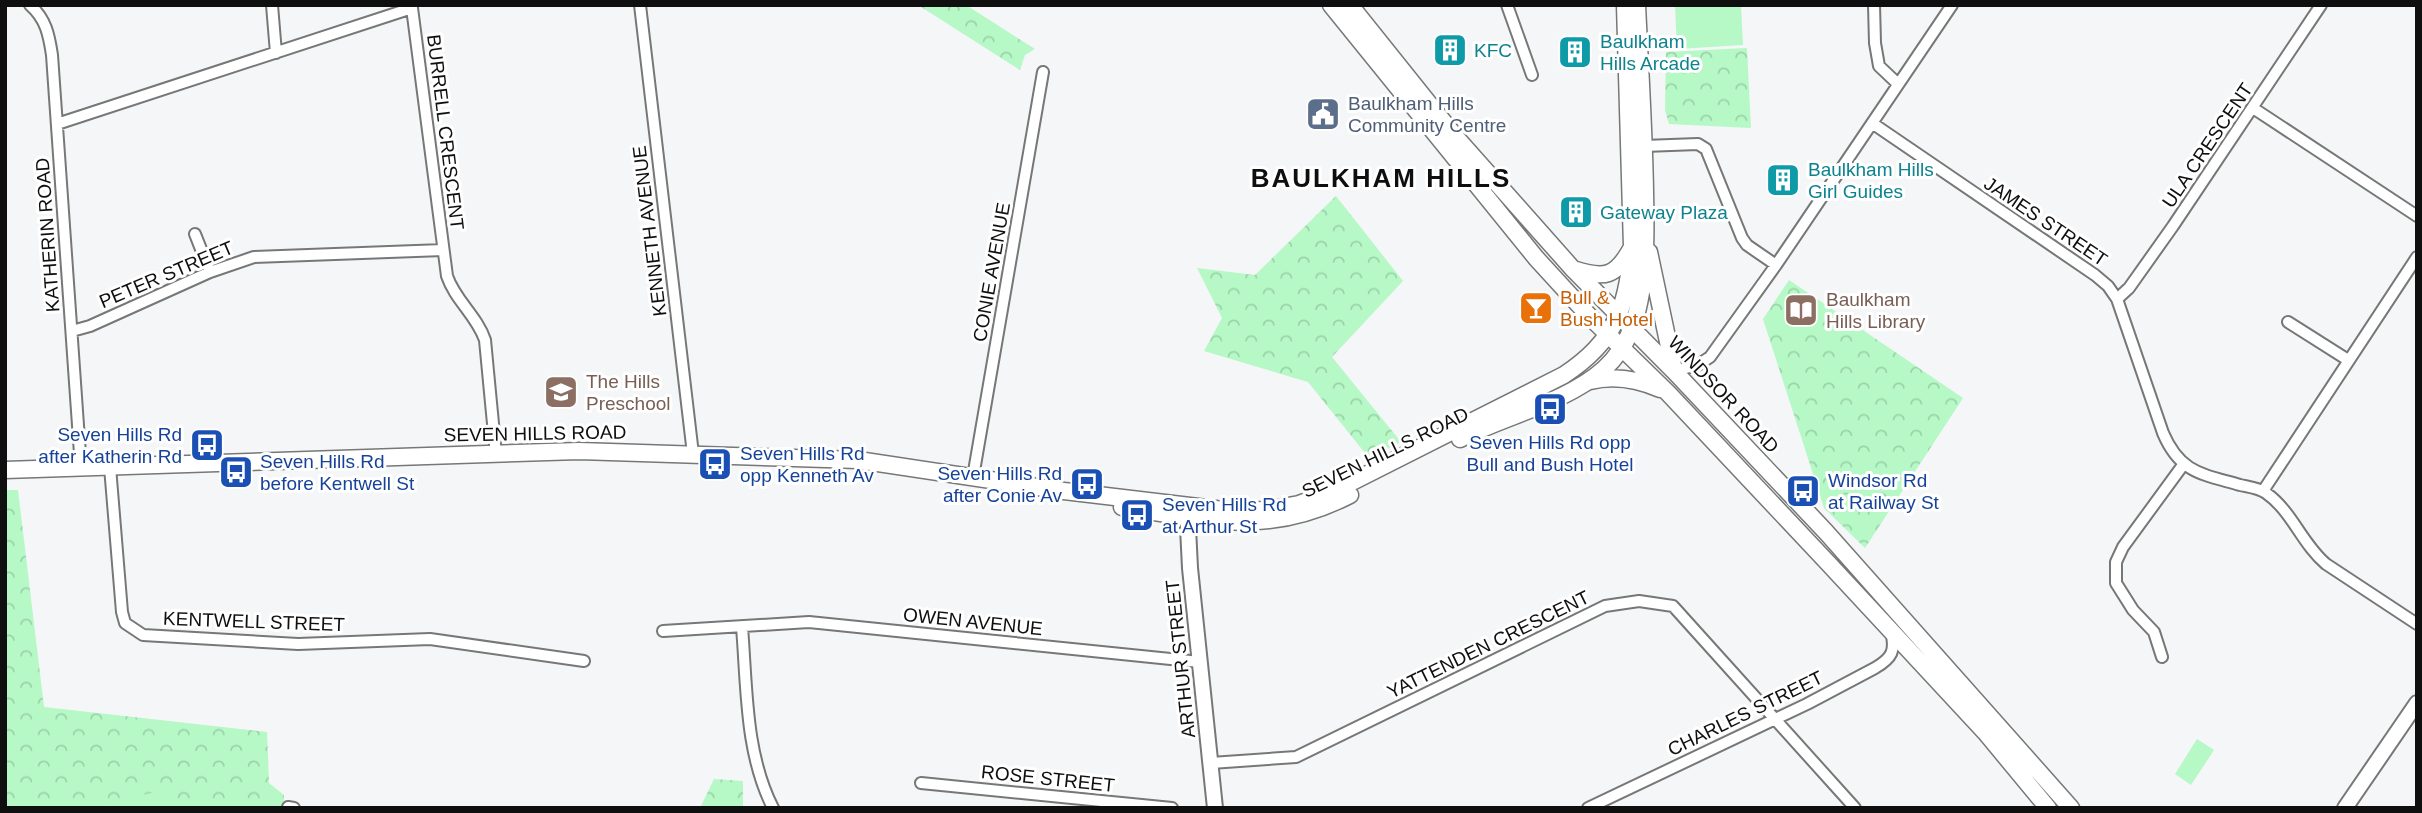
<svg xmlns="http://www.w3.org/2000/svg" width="2422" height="813" font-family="Arial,sans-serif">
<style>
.park{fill:url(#park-crowns)}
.garden{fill:#b6f8c6}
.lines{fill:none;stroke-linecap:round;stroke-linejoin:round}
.street-casing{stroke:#767777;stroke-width:14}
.secondary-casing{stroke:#767777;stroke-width:18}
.primary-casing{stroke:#767777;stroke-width:19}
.street{stroke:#fff;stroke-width:10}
.secondary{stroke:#fff;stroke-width:14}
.primary{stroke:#fff;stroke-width:16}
.labels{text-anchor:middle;stroke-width:6;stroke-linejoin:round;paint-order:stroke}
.culture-label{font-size:19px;fill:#0d838f;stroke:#fff;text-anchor:start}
.service-label{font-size:19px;fill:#4e5e75;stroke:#fff;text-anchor:start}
.street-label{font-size:19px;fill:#0f0f0f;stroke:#fff}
.food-label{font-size:19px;fill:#c56008;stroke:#fff;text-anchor:start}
.education-label{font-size:19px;fill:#785e54;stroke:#fff;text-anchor:start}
.transit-label{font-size:19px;fill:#164399;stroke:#fff;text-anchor:start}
.district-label{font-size:26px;font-weight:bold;letter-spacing:2px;fill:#0f0f0f;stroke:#fff}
</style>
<defs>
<pattern id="park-crowns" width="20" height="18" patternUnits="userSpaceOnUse" patternTransform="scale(1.75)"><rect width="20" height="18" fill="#b6f8c6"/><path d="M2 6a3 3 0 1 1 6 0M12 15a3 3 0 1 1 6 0" fill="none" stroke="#9bd3a9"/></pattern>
</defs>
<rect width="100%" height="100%" fill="#f5f6f7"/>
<path class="park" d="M918,5H966L1035,49L1025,55L1020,70Z
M1747,48L1751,128L1669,124L1665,110L1666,52Z
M1336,196L1403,281L1332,357L1401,442L1369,458L1308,382L1204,351L1222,318L1197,268L1255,275Z
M1789,280L1963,398L1865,548L1824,508L1763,319Z
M5,490H18L44,707L267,732L269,783L284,795L283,808H5Z
M714,779L743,781V808H700Z"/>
<path class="garden" d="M1675,5H1741L1743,45L1677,49Z
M2197,739L2214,750L2191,785L2175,774Z
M161,791L162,798L166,797L168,808H81Z"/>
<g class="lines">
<g class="street-casing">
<path id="street" d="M30,5C46,19 49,35 52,55L81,468
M272,5L276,53
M640,5L693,454
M1507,5L1532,75
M1874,5L1875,43L1879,66L1898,84
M2253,108L2417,216
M1872,123L2095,275L2108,286L2117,299L2163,433C2180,473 2202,474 2240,485C2249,487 2259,488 2266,493C2292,511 2302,544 2326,564L2417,624
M57,124L412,8L447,276C455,300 477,316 485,340L496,455
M1644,146L1698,144L1706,149L1742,238L1747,245L1776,265
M195,234L210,272
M2117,299L2129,288L2173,226L2321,5
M2288,322L2348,360
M72,331L90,326L210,272L254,257L443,250
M1674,371L1698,365L1710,357L1776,265L1952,5
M110,467L122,612L125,623L143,635L298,644L430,639L584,661
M973,477L1043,72
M2263,491L2417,257
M742,627C747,688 745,753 773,808
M663,631L809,622L1200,662
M2162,657L2154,632L2133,610L2116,583V562L2123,547L2183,465
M1211,763L1296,757L1605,606L1639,601L1673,606L1855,808
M921,783L1172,808
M288,807L294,808
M1588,808L1807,704L1875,668C1892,658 1896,651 1891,631"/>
</g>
<g class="secondary-casing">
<path id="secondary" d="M1187,507L1190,568L1215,808
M2345,808L2417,703"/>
</g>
<g class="primary-casing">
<path id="primary" d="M1331,5L1536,258L1590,317L1668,393L1828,563L1985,732L2048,808
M1350,5L1454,135L1572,268L1674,371L1826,532L2071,808
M1649,252L1674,370
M1576,270C1605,279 1616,276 1631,249
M1590,381C1614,375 1637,379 1660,389
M1460,439C1504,416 1566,403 1604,369C1616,358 1625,345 1631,330C1647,291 1646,234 1645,192C1644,130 1640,68 1637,5
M5,470L579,451L858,460L1064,491L1232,511L1267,510L1299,504L1332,492L1564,375C1616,341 1628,305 1632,247L1625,5
M1122,507C1208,520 1268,537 1350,495"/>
</g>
<use href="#street" class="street"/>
<use href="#secondary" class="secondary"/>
<use href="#primary" class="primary"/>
</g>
<defs>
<g id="building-square" transform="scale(1.75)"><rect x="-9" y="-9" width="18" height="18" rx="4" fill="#0f9aa8" stroke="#fff"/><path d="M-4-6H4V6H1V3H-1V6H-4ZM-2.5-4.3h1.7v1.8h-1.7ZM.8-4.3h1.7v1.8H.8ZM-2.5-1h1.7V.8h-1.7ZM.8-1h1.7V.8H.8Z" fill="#fff"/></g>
<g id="civic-square" transform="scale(1.75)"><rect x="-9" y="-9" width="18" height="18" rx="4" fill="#5c6f8a" stroke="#fff"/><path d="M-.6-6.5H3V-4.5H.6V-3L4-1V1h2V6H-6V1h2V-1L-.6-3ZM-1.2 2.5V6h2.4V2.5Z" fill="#fff"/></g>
<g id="bar-square" transform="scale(1.75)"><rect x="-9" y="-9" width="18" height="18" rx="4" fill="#e8710a" stroke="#fff"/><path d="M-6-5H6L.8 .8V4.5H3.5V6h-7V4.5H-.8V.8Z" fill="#fff"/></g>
<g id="library-square" transform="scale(1.75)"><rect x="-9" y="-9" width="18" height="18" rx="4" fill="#8d6e63" stroke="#fff"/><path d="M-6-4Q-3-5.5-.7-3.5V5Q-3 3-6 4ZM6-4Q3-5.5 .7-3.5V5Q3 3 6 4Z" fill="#fff"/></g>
<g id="school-square" transform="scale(1.75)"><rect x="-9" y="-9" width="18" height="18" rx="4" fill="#8d6e63" stroke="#fff"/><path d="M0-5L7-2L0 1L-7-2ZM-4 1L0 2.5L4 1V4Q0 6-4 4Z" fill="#fff"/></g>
<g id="bus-square" transform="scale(1.75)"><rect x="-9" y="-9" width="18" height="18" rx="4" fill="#1a4fb4" stroke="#fff"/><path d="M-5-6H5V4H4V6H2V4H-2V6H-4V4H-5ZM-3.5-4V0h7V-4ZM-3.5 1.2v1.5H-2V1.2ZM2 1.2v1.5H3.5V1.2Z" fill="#fff"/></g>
</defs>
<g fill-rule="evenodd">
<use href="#building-square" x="1450" y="50"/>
<use href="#building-square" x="1575" y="52"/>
<use href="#civic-square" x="1323" y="114"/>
<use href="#building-square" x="1783" y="180"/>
<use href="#building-square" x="1576" y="212"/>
<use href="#bar-square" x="1536" y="308"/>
<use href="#library-square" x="1801" y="310"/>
<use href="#school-square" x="561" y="392"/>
<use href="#bus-square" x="1550" y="409"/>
<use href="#bus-square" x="207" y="445"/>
<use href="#bus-square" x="715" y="464"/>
<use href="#bus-square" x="236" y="472"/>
<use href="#bus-square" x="1087" y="484"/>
<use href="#bus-square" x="1803" y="491"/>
<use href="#bus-square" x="1137" y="515"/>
</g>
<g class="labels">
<g class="culture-label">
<text x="1600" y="48">Baulkham<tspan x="1600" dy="22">Hills Arcade</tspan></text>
<text x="1474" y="57">KFC</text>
<text x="1808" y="176">Baulkham Hills<tspan x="1808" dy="22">Girl Guides</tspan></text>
<text x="1600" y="219">Gateway Plaza</text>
</g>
<g class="service-label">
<text x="1348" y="110">Baulkham Hills<tspan x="1348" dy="22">Community Centre</tspan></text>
</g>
<g class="street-label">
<text transform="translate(446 132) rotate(83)" y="7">BURRELL CRESCENT</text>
<text transform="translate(2207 145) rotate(-56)" y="7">ULA CRESCENT</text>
<text transform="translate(2046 221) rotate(34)" y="7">JAMES STREET</text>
<text transform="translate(649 231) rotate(-97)" y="7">KENNETH AVENUE</text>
<text transform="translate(47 235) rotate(-94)" y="7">KATHERIN ROAD</text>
<text transform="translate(991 272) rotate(-80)" y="7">CONIE AVENUE</text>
<text transform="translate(166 274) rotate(-23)" y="7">PETER STREET</text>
<text transform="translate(1724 394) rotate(47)" y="7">WINDSOR ROAD</text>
<text transform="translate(535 433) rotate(-1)" y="7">SEVEN HILLS ROAD</text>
<text transform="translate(1385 452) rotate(-26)" y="7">SEVEN HILLS ROAD</text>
<text transform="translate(254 621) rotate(2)" y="7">KENTWELL STREET</text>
<text transform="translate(973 621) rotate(6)" y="7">OWEN AVENUE</text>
<text transform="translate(1488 644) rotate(-26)" y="7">YATTENDEN CRESCENT</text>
<text transform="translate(1180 659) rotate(-96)" y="7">ARTHUR STREET</text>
<text transform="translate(1745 713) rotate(-26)" y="7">CHARLES STREET</text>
<text transform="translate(1048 778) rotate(6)" y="7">ROSE STREET</text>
</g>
<g class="food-label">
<text x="1560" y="304">Bull &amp;<tspan x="1560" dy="22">Bush Hotel</tspan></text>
</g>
<g class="education-label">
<text x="1826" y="306">Baulkham<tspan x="1826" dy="22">Hills Library</tspan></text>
<text x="586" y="388">The Hills<tspan x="586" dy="22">Preschool</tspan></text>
</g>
<g class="transit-label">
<text x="182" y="441" text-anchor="end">Seven Hills Rd<tspan x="182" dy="22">after Katherin Rd</tspan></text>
<text x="1550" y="449" text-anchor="middle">Seven Hills Rd opp<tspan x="1550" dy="22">Bull and Bush Hotel</tspan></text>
<text x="740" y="460">Seven Hills Rd<tspan x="740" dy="22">opp Kenneth Av</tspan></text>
<text x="260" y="468">Seven Hills Rd<tspan x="260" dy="22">before Kentwell St</tspan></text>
<text x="1062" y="480" text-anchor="end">Seven Hills Rd<tspan x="1062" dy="22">after Conie Av</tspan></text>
<text x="1828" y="487">Windsor Rd<tspan x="1828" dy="22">at Railway St</tspan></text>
<text x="1162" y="511">Seven Hills Rd<tspan x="1162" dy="22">at Arthur St</tspan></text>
</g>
<g class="district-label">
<text x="1381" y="187">BAULKHAM HILLS</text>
</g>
</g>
<rect width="2422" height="813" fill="none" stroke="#0f0f0f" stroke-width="14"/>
</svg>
